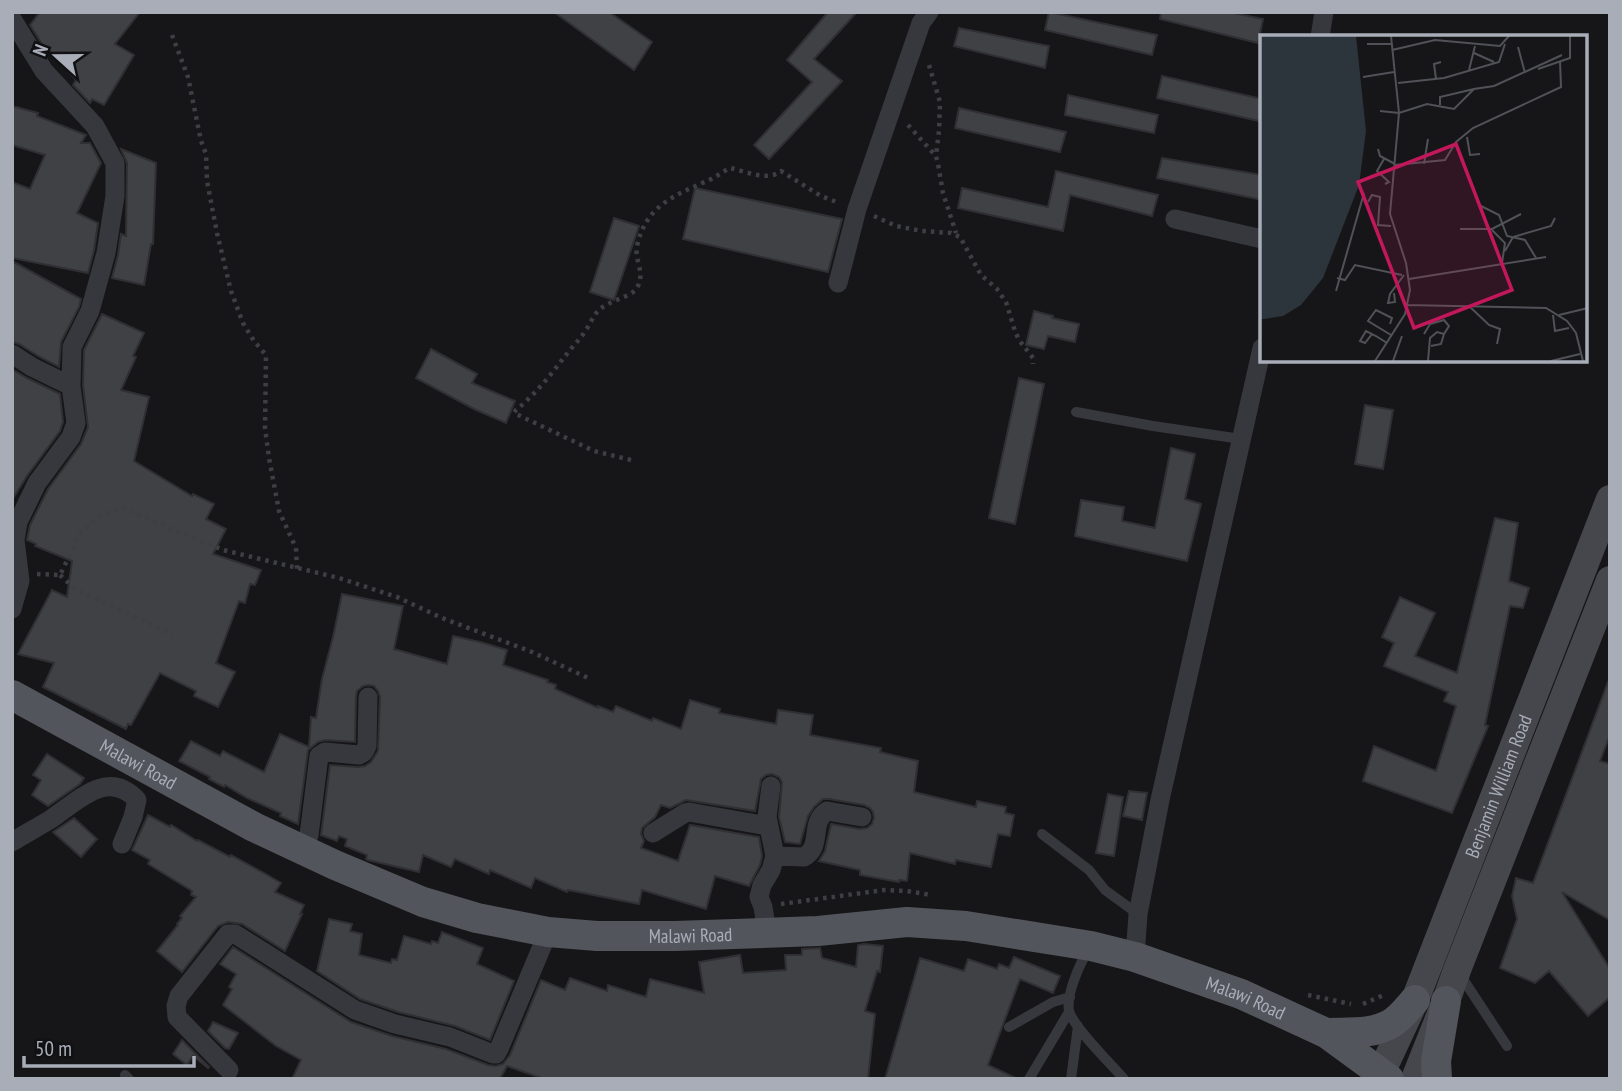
<svg xmlns="http://www.w3.org/2000/svg" width="1622" height="1091" font-family="'PT Sans Narrow',sans-serif">
<style>
.building{fill:#404145;stroke:#303034;stroke-width:2}
.lines{fill:none;stroke-linecap:round;stroke-linejoin:round}
.path{stroke:#3d3f44;stroke-width:4.5;stroke-dasharray:3.5 5;stroke-linecap:butt}
.lane{stroke:#37383d;stroke-width:10}
.street{stroke:#37383d;stroke-width:19}
.secondary{stroke:#45474d;stroke-width:28}
.primary{stroke:#53555c;stroke-width:30}
.labels{text-anchor:middle;stroke-width:7;stroke-linejoin:round;paint-order:stroke}
.street-label{font-size:19px;fill:#a8adb8;stroke:#111113}
.inset-road{fill:none;stroke:#505258;stroke-width:2}
.view{fill:#c2185b;fill-opacity:0.15;stroke:#c2185b;stroke-width:3.5}
.inset-edge{fill:none;stroke:#a8adb8;stroke-width:3.5}
</style>
<rect width="100%" height="100%" fill="#161618"/>
<path class="building" d="M40,12H140L115,44L134,55L104,105L92,99L90,103L73,85L76,80L49,50L47,52L45,49L30,25Z
M554,12H609L652,42L634,70Z
M828,12H857L814,59L842,81L769,159L754,145L812,82L787,60Z
M1049,12L1157,35L1152,55L1045,30Z
M1161,12H1229L1263,19L1258,43L1160,19Z
M959,28L1049,46L1045,68L954,46Z
M1162,76L1262,99L1259,121L1157,98Z
M1068,95L1158,115L1154,133L1065,115Z
M12,106L38,113L37,116L86,135L81,143H90L101,163L77,213L98,223L94,250L88,273L12,258V182L30,189L45,155L12,145Z
M959,108L1066,132L1060,152L955,128Z
M121,149L156,163L153,244H151L144,285L112,278L118,255L121,234L126,236L127,163Z
M1162,158L1262,175V200L1157,178Z
M1056,171L1158,195L1152,216L1070,195L1063,231L958,208L962,188L1048,207Z
M695,188L842,219L828,272L683,239Z
M614,218L639,226L614,300L590,292Z
M12,261L81,299L79,307L61,342L59,367L38,356L19,344L12,342Z
M1034,311L1053,316L1052,318L1079,324L1075,342L1048,336L1044,349L1026,345Z
M102,314L144,333L133,356L136,357L121,390L149,397L134,461L192,496L193,494L214,504L206,519L226,529L213,554L261,570L255,585L250,584L245,603L239,601L216,663L235,672L218,707L194,696L196,691L160,673L131,725L128,724L126,729L43,687L54,663L18,654L52,590L67,597L72,561L35,546L36,544L27,540L30,525L48,489L81,444L88,427L83,385L84,350Z
M431,349L477,374L472,383L515,401L506,423L474,409L416,378Z
M12,369L27,378L60,394L63,422L60,431L27,476L12,500Z
M1019,378L1044,384L1015,524L989,518Z
M1365,405L1393,410L1383,469L1355,464Z
M1171,448L1195,454L1185,499L1201,504L1187,561L1075,536L1081,500L1124,507L1122,521L1155,528Z
M1495,518L1518,523L1509,581L1529,588L1523,608L1510,606L1485,725L1488,726L1452,813L1363,781L1374,746L1436,771L1456,706L1444,701L1448,692L1384,666L1394,643L1382,637L1400,597L1435,613L1415,656L1457,673Z
M342,594L403,606L394,649L447,664L453,636L480,642L507,650L503,665L548,680L547,682L556,685L555,689L598,708V706L613,712L616,706L652,721L653,718L681,729L690,700L720,709L719,713L776,724L778,710L813,715L810,735L881,748L880,752L918,761L914,792L976,807L977,801L1006,807L1005,813L1014,815L1010,836L998,834L991,867L956,860L955,864L910,853L907,881L899,880V882L860,875V870L819,861L825,851L831,824L860,829L867,828L872,824L874,818L873,812L870,808L864,805L829,799H823L814,807L808,816L800,844L785,842L779,817L782,782L779,777L772,774L766,775L761,779L755,811L686,800L670,808L661,805L655,817L642,828L641,834L644,841L641,848L678,861L690,825L759,837L762,856L760,865L749,886L715,876L706,909L642,890L639,904L568,890L567,892L535,878L531,888L490,870L489,874L455,859L451,867L423,855L419,872L368,860L366,859L367,855L345,846L347,839L339,836L337,841L321,835L330,765L358,767L365,766L371,762L378,751L380,697L378,691L374,686L368,685L363,686L357,691L356,697L355,742L325,740L318,742L308,750L298,824L280,816L281,813L247,798L225,785L224,787L209,779L210,777L179,761L191,741L220,756L223,751L264,772L280,734L309,747L311,717L316,718L322,679L333,637Z
M1608,682L1610,683V735L1600,761L1610,764V920L1562,892L1610,969V997L1588,1016L1549,971L1535,983L1500,968L1517,919L1512,896L1516,878L1533,883Z
M47,754L84,778L80,784L48,806L32,795L41,780L33,775Z
M1129,791L1147,793L1142,820L1123,816Z
M1108,794L1123,797L1114,856L1096,853Z
M148,815L170,827L171,825L197,841L198,840L230,857L231,855L264,873L281,883L275,892L304,905L300,914H302L285,951L242,924L228,922L218,926L182,972L157,951L178,925L177,924L182,918L180,916L196,897L191,895L192,891L148,864L150,860L132,850Z
M74,818L97,839L81,857L53,832Z
M329,919L352,924L350,931L362,934L359,955L391,963L392,959L397,960L404,936L431,944L432,941L438,943L442,932L483,948L477,964L514,981L490,1040L455,1026L398,1012L360,999L317,971Z
M864,944L883,946L880,972L877,971L865,1011L875,1014L868,1079H544L507,1066L500,1079H292L301,1060L276,1046L223,1005L232,989L229,987L236,974L220,964L233,947L351,1022L392,1036L446,1049L488,1065L496,1066L503,1064L510,1055L541,980L565,990L570,978L607,991L608,985L646,997L650,979L704,993L699,962L740,955L743,973L786,970L785,955H802V949L820,948L822,958L856,967L858,945Z
M1014,957L1060,976L1053,993L1020,979L988,1065L1018,1079H885L920,958L964,971L968,959L997,969L999,964L1009,968Z
M213,1022L238,1033L229,1049L225,1048L208,1031Z
M182,1040L209,1067L208,1068L193,1056L187,1065L173,1054Z"/>
<g class="lines">
<path class="path" d="M172,35L188,77L201,141L206,154L207,181L217,233L231,291L243,323L254,341L266,355L265,428L269,458L279,511L296,548L297,569
M929,65L940,102L939,131L936,156L938,164L943,193L956,233
M908,125L935,155
M874,216L896,226L922,231L951,233L960,237L981,275L997,289L1006,302L1015,331L1019,340L1033,358V364
M631,460L594,451L514,413L516,410C536,394 553,372 569,351C575,344 581,338 586,330C590,324 593,317 597,312C606,301 632,297 637,288C646,272 634,261 637,246C646,206 673,196 707,181C715,178 722,172 730,168C745,171 767,182 781,171L821,196L839,203
M37,574L60,575L80,534L99,516L122,508L223,550L339,578L397,597L442,618L532,652L588,678
M60,575L74,588L173,635
M781,904L884,890L907,891L931,895
M1308,995L1351,1004
M1363,1004L1384,995"/>
<path class="lane" d="M1076,412L1153,426L1241,439
M1042,834L1089,870L1105,890L1138,914
M1089,949C1080,963 1066,994 1069,1011C1073,1027 1112,1065 1124,1079
M1461,976L1507,1046
M1009,1027L1053,1002L1070,997
M125,1075L129,1079
M1029,1079L1069,1012
M1071,1079L1078,1026"/>
<path class="street" d="M12,19L44,71L95,126L115,163V196L106,253L90,311L72,347L71,386L76,423L71,437L37,483L18,522L15,540L20,581L12,609
M1320,37L1324,12
M1175,219L1262,239
M838,283L857,209L921,23L929,12
M12,354L32,367L71,386
M653,833L685,813L689,812L768,826
M12,842C25,834 38,827 51,819C78,801 108,768 137,800L133,817L122,844
M303,850L309,835L319,756L325,752L359,755L364,752L367,746L368,697
M775,856L804,857C823,847 809,822 827,811L862,817
M767,932L763,907L759,897L762,885L771,870L775,856L767,817L771,786
M1135,957L1138,914L1160,800L1262,348
M229,1070L177,1017L176,1006L179,996L228,934H235L355,1010L395,1024L450,1037L493,1054H496L499,1049L548,932"/>
<g class="secondary">
<path id="s1" d="M1381,1073L1415,1000L1610,499"/>
<path d="M1415,1079L1446,1001L1457,970L1610,580"/>
</g>
<g class="primary">
<path id="s2" d="M12,695L254,827L335,865L423,902L477,918L548,932L597,936H675L818,931L907,922L966,926L1091,946L1135,957L1241,994L1326,1033L1389,1079"/>
<path d="M1326,1033C1347,1032 1373,1035 1392,1023C1400,1018 1408,1008 1415,1000"/>
<path d="M1437,1079L1436,1061L1446,1001"/>
</g>
</g>
<g class="labels">
<g class="street-label">
<text dy="7" stroke="none"><textPath href="#s2" startOffset="144">Malawi Road</textPath></text>
<text dy="7" stroke="none"><textPath href="#s1" startOffset="310">Benjamin William Road</textPath></text>
<text dy="7" stroke="none"><textPath href="#s2" startOffset="732">Malawi Road</textPath></text>
<text dy="7" stroke="none"><textPath href="#s2" startOffset="1298">Malawi Road</textPath></text>
</g>
</g>
<g transform="translate(1260 35)">
<rect width="327" height="327" fill="#161618"/>
<path d="M0,1H96L106,96L99,150L63,243L41,270L23,281L4,284H0Z" fill="#2c353c"/>
<path class="inset-road" d="M107,9H131M258,12L265,38M132,15L175,5L240,11L249,1M214,18L234,27M278,34L310,23V1M209,35L215,11M103,42L134,37M176,44L174,29L181,27M138,48L184,43L239,27L245,9M180,70V62L214,54M120,76L139,78L167,69L194,74L214,54L234,51L302,20M207,102L210,120L220,119M118,114L120,121L135,129M124,124L117,136L129,147L125,149M164,129L168,104M135,130L185,125L196,107L213,93L301,52L300,26M108,167L112,160L120,162L118,190L131,191M219,170L239,180L247,201L265,205L276,223M200,194H232L261,179M232,195L245,208L242,228M245,216L253,202L291,191L295,183M77,243L85,245L95,230L142,240M149,244L286,222M76,256L104,158M134,258L135,267L128,268L130,259L144,240M147,270L286,273L307,286L316,298L323,326M209,271L229,290L240,294L237,309M293,280L295,296L309,293M299,280L328,273M130,289L132,283L116,275L108,286L131,300M112,299L105,308L100,306L106,296L116,301L127,308M164,299L170,289L184,285L189,291L184,299M115,326L145,279L150,255L146,228L130,179L139,78L131,1M133,326L142,301M168,326L170,303L177,297L184,299L181,309L171,311M291,326L320,319"/>
<path class="view" d="M196,109L252,255L154,293L98,147Z"/>
<rect width="327" height="327" class="inset-edge"/>
</g>
<rect width="1622" height="1091" fill="none" stroke="#a8adb8" stroke-width="28"/>
<g transform="translate(56 56) rotate(291)" stroke="#111113" stroke-width="5" paint-order="stroke">
<path d="M0-5L12 26L0 18L-12 26Z" fill="#a8adb8"/>
<text y="-10" font-size="19" font-weight="bold" text-anchor="middle" fill="#a8adb8">N</text>
</g>
<path d="M24 1056v10h170v-10" fill="none" stroke="#a8adb8" stroke-width="3.5"/>
<text x="35" y="1056" font-size="21" fill="#a8adb8" stroke="#111113" stroke-width="5" paint-order="stroke">50 m</text>
</svg>
